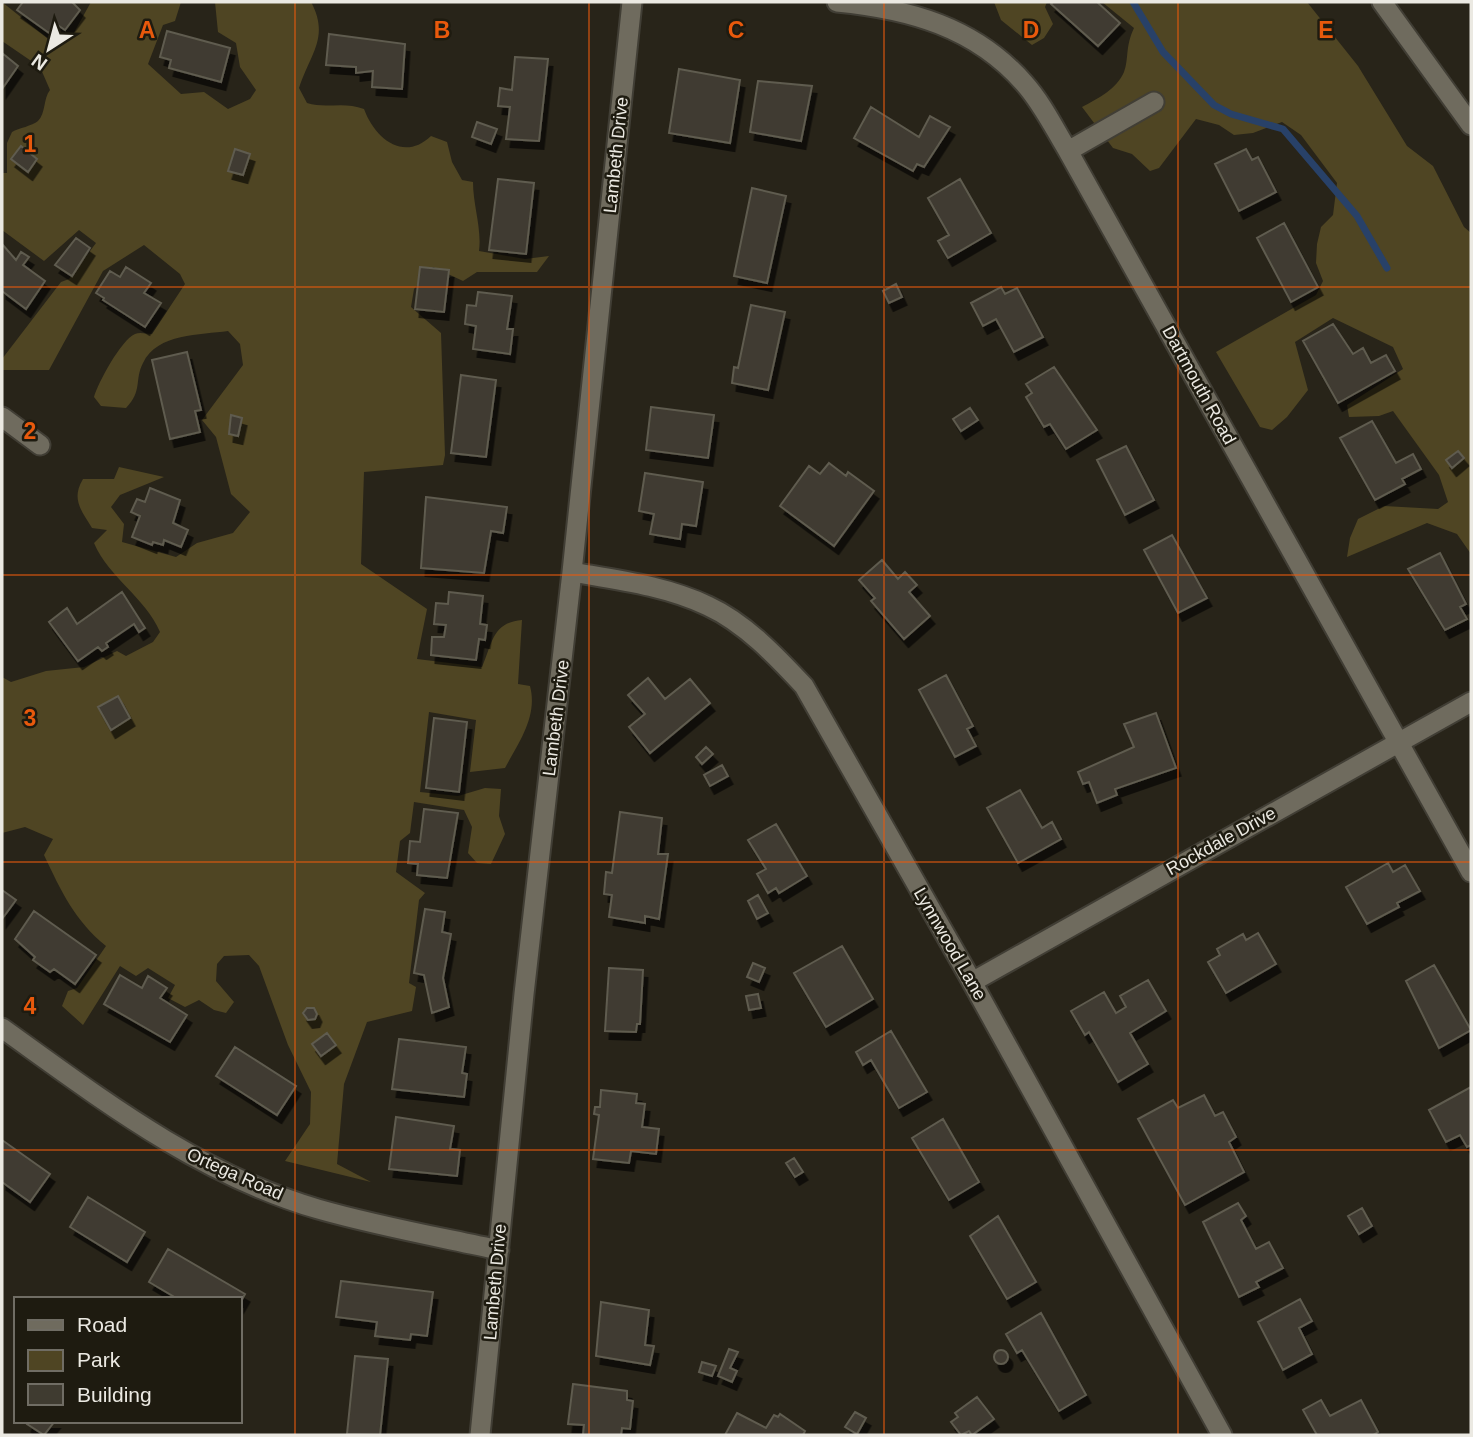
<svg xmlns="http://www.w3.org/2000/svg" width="1473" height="1437" font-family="Helvetica,sans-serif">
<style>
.green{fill:#4f4523}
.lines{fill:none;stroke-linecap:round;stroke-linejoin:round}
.stream{stroke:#284168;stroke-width:7}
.building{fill:#3f3b30;stroke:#5f5b4f;stroke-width:2;filter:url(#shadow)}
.minor-casing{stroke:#413e35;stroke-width:23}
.tertiary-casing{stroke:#413e35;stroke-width:23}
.minor{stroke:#6f6b5e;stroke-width:19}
.tertiary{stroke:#6f6b5e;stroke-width:19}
.grid{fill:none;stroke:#e8590c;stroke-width:2;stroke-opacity:0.55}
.labels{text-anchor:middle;stroke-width:5;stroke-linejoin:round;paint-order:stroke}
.street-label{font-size:18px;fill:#ebe9e2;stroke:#1e1b10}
.grid-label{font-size:23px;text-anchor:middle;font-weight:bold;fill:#e8590c;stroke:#1e1b10;stroke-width:5;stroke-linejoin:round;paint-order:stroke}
</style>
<defs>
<filter id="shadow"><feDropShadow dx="4.5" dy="8" stdDeviation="0" flood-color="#0009"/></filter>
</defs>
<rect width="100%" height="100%" fill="#282419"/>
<path class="green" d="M2,2L52,42L72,36L91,2H181L175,21L163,25L148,64L181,94L204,92L228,109L250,99L256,90L240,67L236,43L218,32L215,2H311C330,37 310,54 299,88L307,103C326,109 344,101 364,109C375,139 404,162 431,136L447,142L452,162L462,180L473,182C473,205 482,229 479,251L525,259L549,256L537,272H477L463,281L433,267L414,289L411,307L441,333L445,455L443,465L364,472L361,564L427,609L417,659L482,667C493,642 492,623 522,620L518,684L530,686C538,716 519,742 505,768L470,772L476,720L429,712L420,792L458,796L485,788L501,789L499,816L505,834L491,864L477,863L468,853L472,827L464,810L414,802L410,833L400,841L396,872L425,893L419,900L409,983L416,987L412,1011L367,1022L344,1084L337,1164L371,1182L285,1161L310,1124L311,1092L288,1045L259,966L249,955L224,956L217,964L216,981L234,1002L226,1013L214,1010L199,1000L185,1007L168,998L175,985L148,968L136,976L120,966L83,1025L62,1006L68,991L77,988L106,946C75,921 61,891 44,855L53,839L25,827L2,833V677L11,682L46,671L84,667L117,651L126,656L153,642L160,632C145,597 109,578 94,543L107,530L92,528C81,510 71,499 83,479H114L119,467L164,477L120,495L111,507L124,524L122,542L176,557L197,543L233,533L250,512L231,494L216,437L202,420L243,365L240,344L228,331C201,335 157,333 143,363C134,381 143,390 126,408L101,406L94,397C98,383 121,340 135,334C140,332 146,334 152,334L185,284L180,274L144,245L103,271L49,370H2V359L61,282L69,279L96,243L79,230L44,261L2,230V173H7V143L12,132C19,128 32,126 38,121C46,113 43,99 50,90L40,67L2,41Z
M994,2H1047L1045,7L1053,24L1044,38L1032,45L1001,20Z
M1102,2H1307L1358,66L1407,146L1433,166L1464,227L1471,233V554L1457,534L1427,523L1347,557L1350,538L1358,519L1384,506L1438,509L1448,502L1439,475L1393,411L1379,416L1349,417L1347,405L1403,369L1393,347L1333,318L1295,342L1308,390L1287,417L1272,430L1260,427L1216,352L1316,295L1323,281L1316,263L1317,244L1321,227L1333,215L1337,183L1301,135L1282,122L1253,133L1234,135L1219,125L1196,119L1159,168L1150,171L1132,154L1113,148L1082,107C1097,99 1117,89 1124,72C1129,59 1125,47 1134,28Z"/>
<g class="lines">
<path class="stream" d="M1133,2L1163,52L1214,105L1231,114L1283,129L1357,216L1387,268"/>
</g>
<path class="building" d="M23,2H72L80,10L65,30L56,24L49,33L17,10Z
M1053,2H1097L1120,23L1098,46L1051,4Z
M167,31L230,48L221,82L169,68L171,60L160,57Z
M329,34L405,44L402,89L372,87L373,71L356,73V67L326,65Z
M2,53L18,66L2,89Z
M515,57L548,59L539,141L506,139L510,107L498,106L500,88L512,90Z
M679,69L740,80L730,143L669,133Z
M758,81L812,86L801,141L750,132Z
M871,107L919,137L930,116L950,127L924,167L917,164L913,171L854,138Z
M477,122L497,129L491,144L472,137Z
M21,146L37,159L28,172L11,159Z
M235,149L250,154L243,175L228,171Z
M1246,149L1252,160L1258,157L1276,192L1239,211L1215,164Z
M498,179L534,183L526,254L489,250Z
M960,179L991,233L948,258L938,241L949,235L928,198Z
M752,188L786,196L767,283L734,276Z
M1284,223L1318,287L1291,302L1257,238Z
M76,238L90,248L72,276L55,265Z
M2,244L16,260L21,252L29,257L23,265L45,281L26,309L2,291Z
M126,267L151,283L144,293L161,303L145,327L103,300L104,298L96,293L110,271L120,277Z
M420,267L449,270L444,312L415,309Z
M896,284L902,297L889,303L883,291Z
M1001,287L1005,294L1017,288L1043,337L1014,352L996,319L983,326L971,303Z
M478,292L512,296L507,329H513L510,354L473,349L476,326L465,324L467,305L476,306Z
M751,305L785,312L768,390L732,383L734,367L738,368Z
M1333,324L1353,354L1363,348L1371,363L1386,355L1395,371L1338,403L1303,341Z
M187,352L201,410L195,411L200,432L170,439L152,360Z
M1054,367L1097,430L1066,449L1050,424L1044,427L1026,397L1032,393L1026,384Z
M461,375L496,380L486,457L451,453Z
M651,407L714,415L708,458L646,450Z
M970,408L978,420L961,431L953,419Z
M231,415L242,418L238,436L229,434Z
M1372,421L1396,463L1413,454L1421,469L1402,479L1405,484L1375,500L1340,438Z
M1126,446L1154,500L1125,515L1097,460Z
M1458,451L1464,458L1452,468L1446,460Z
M829,463L846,476L848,472L874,491L834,546L780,506L809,466L820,474Z
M645,473L703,482L696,526L682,524L680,539L650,534L654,514L639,511Z
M150,488L180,500L173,523L188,530L181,547L164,540L163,545L153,542L152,545L132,537L140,516L131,512L137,499L145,502Z
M426,497L507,507L503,533L491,531L484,573L421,568Z
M1172,535L1207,598L1178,613L1144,550Z
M1440,553L1466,604L1460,607L1467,619L1445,630L1408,569Z
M882,560L898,579L905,572L917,585L909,592L930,616L904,639L871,601L875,598L859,580Z
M122,592L145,628L139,632L134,624L106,643L108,647L102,651L98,647L78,661L49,622L67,608L77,624Z
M449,592L483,596L480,624L487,625L485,640L479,639L476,660L431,655L432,637H444L446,625L434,624L436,603L448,604Z
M946,675L973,726L967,729L976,746L955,757L919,690Z
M648,678L665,699L690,679L710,703L650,753L629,727L645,714L628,695Z
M118,696L130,718L111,730L98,707Z
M1156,713L1176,768L1115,789L1117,795L1097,803L1089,782L1083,784L1078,772L1134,747L1124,724Z
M434,718L467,722L459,792L426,788Z
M706,747L713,754L702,764L696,757Z
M722,765L728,776L710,786L704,775Z
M1020,790L1042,828L1052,822L1061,839L1018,863L987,808Z
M424,809L458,813L447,878L417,875L418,864L408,863L410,841L420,842Z
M620,812L662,818L658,854H668L659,919L645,916V923L609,917L612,895L604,894L606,872L612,873Z
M776,824L807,876L779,893L776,888L768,893L757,874L766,869L748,840Z
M1388,863L1393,872L1405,865L1420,891L1397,903L1399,907L1367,924L1346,887Z
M2,890L16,900L2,919Z
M758,895L768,913L757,919L748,901Z
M425,909L445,912L442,932L451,934L443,978L449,1007L432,1013L424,975L414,973Z
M34,911L96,955L75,984L54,969L50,972L33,960L35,957L15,939Z
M1258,933L1276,964L1226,993L1208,962L1220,955L1217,949L1243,934L1246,940Z
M842,946L873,999L826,1027L794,973Z
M753,963L765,968L759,982L747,977Z
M1434,965L1471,1030L1439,1048L1406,981Z
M609,968L643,970L640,1024H637L636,1032L605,1031Z
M120,975L142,988L148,976L167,988L160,998L187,1015L170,1042L104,1004Z
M1148,980L1166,1011L1130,1033L1148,1064L1118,1082L1089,1032L1085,1035L1071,1011L1104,992L1116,1013L1126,1007L1120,996Z
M758,994L761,1008L749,1010L746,996Z
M307,1008H314L317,1014L315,1019L308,1020L303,1013Z
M891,1031L927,1092L899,1108L871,1060L863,1065L856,1052Z
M327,1033L336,1045L321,1056L312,1044Z
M399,1039L466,1047L462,1073L467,1074L464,1097L392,1089Z
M235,1047L296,1086L277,1115L216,1076Z
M1471,1087V1145L1467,1147L1460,1135L1446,1142L1429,1110Z
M601,1090L637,1094L636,1103L645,1104L642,1127L659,1129L656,1154L631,1151L629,1163L593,1159L599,1115L594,1114L595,1107H600Z
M1204,1095L1215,1116L1223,1112L1236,1137L1229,1142L1244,1172L1185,1205L1138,1119L1173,1100L1178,1108Z
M396,1117L454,1126L450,1149L460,1150L457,1176L389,1169Z
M943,1119L979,1182L949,1200L912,1138Z
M2,1140L50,1174L30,1202L2,1182Z
M794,1158L803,1172L795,1177L786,1163Z
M88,1197L145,1232L127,1262L70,1227Z
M1238,1203L1246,1216L1241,1220L1256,1249L1269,1242L1283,1268L1256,1282L1259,1287L1239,1297L1203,1222Z
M1362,1208L1372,1226L1359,1234L1348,1216Z
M998,1216L1036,1282L1007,1299L970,1236Z
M168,1249L245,1294L240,1303V1299H178L149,1282Z
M341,1281L433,1292L427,1336L411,1334L410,1340L375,1336L377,1322L336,1317Z
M1300,1299L1312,1321L1299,1328L1312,1354L1283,1370L1258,1322Z
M601,1302L649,1310L645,1345L654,1346L650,1365L596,1356Z
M1041,1313L1086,1395L1059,1411L1022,1350L1017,1353L1006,1334Z
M729,1349L738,1352L730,1368L737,1371L732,1382L718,1376Z
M994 1357a7 7 0 1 1 14 0a7 7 0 1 1-14 0Z
M355,1356L388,1359L380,1435L347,1434Z
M702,1362L716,1366L712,1376L699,1372Z
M573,1384L627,1391V1400L633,1401L630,1429L622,1428L621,1435H583L584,1425L568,1424Z
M977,1397L994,1419L972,1435L969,1431L961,1435L951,1422L958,1417L955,1413Z
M1321,1400L1330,1416L1361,1400L1378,1432L1373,1435H1317L1303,1410Z
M855,1412L866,1418L857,1434L845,1427Z
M737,1413L766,1428L774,1415L778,1417L780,1414L805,1431L803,1435H725Z
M28,1421H55L44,1435L27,1424Z"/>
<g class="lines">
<g class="minor-casing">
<path id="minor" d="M837,2C909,9 975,27 1024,83C1042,103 1054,128 1068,151L1471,872
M1068,151L1154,102
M2,417L40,445
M572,572C618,580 666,586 708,606C745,623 777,657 804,686L967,973L1222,1435
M972,982L1471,702
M2,1028C101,1099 198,1174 318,1209C377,1226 439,1237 499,1250
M480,1435L524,994L572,572L632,2"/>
</g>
<g class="tertiary-casing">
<path id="tertiary" d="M1382,2L1471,125"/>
</g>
<use href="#minor" class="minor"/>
<use href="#tertiary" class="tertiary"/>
</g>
<path class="grid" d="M295,2V1435M589,2V1435M884,2V1435M1178,2V1435M2,287H1471M2,575H1471M2,862H1471M2,1150H1471"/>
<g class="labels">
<g class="street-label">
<text transform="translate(616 155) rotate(-84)" y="6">Lambeth Drive</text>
<text transform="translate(1199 385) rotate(61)" y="6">Dartmouth Road</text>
<text transform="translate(556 718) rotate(-83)" y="6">Lambeth Drive</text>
<text transform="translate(1221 841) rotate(-29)" y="6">Rockdale Drive</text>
<text transform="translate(950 944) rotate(60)" y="6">Lynnwood Lane</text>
<text transform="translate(235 1174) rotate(24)" y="6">Ortega Road</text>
<text transform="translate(495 1282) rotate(-85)" y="6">Lambeth Drive</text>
</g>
</g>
<g class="grid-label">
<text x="147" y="38">A</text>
<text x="442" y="38">B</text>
<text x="736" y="38">C</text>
<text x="1031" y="38">D</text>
<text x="1326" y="38">E</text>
<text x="30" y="152">1</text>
<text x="30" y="439">2</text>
<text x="30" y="726">3</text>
<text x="30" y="1014">4</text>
</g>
<rect width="1473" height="1437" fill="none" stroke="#ebe9e2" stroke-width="7"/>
<rect x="14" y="1297" width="228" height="126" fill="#1e1b10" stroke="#706d64" stroke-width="2"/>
<rect x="28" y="1320" width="35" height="10" fill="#6f6b5e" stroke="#706d64" stroke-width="2"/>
<text x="77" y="1332" font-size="21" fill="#ebe9e2">Road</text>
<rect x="28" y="1350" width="35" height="21" fill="#4f4523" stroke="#706d64" stroke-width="2"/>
<text x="77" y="1367" font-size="21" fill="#ebe9e2">Park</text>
<rect x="28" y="1384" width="35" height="21" fill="#3f3b30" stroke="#706d64" stroke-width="2"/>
<text x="77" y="1402" font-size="21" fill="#ebe9e2">Building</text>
<g transform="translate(49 49) rotate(216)" stroke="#1e1b10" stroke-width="5" paint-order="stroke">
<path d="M0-5L12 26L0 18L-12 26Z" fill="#ebe9e2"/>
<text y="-10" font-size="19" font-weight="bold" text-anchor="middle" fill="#ebe9e2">N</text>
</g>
</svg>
